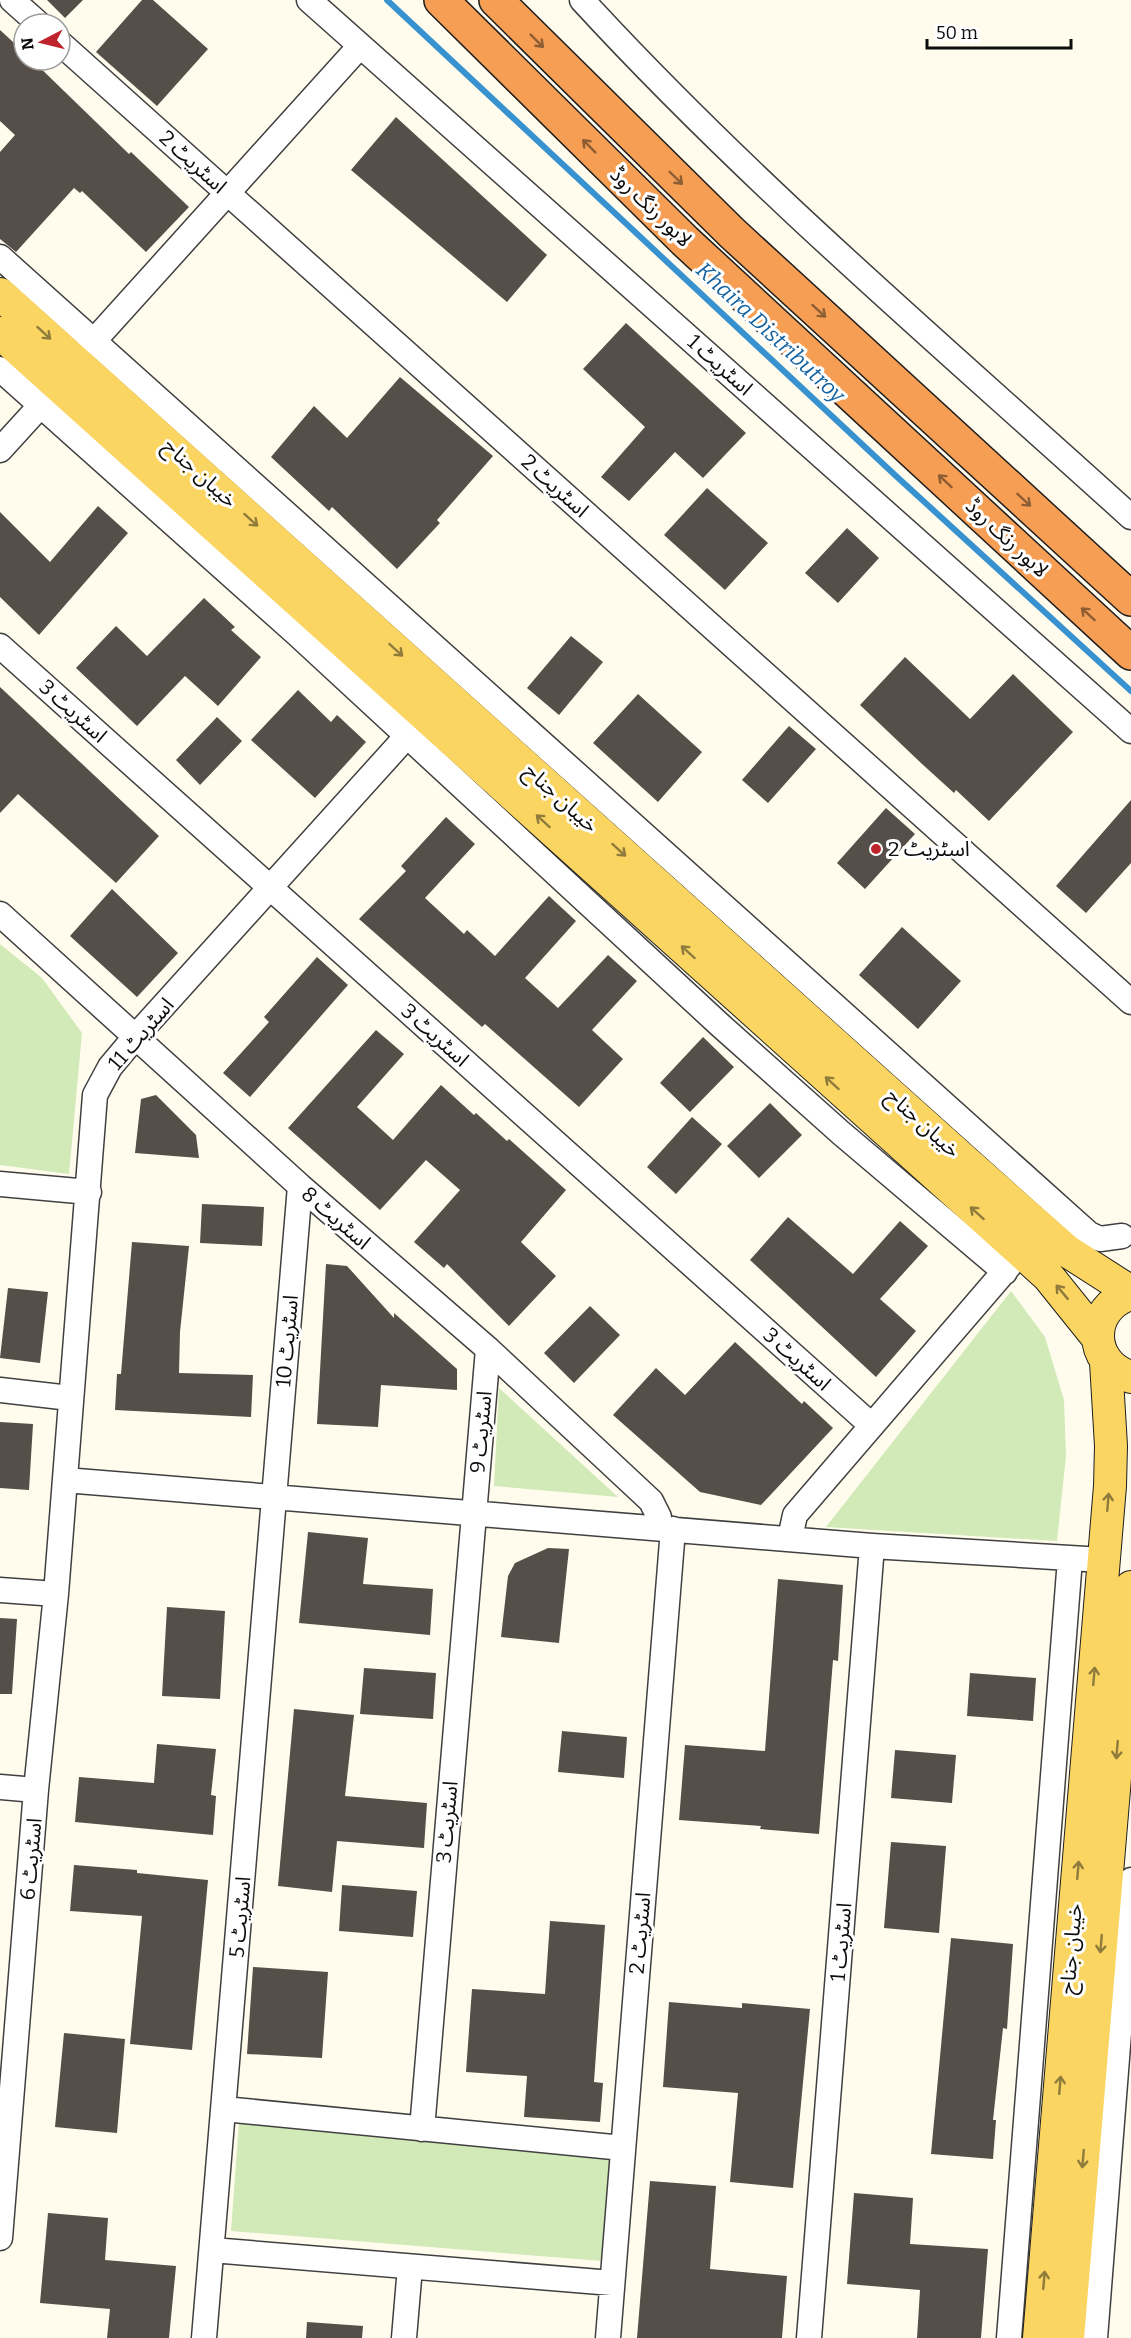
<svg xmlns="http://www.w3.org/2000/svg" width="1131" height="2338" font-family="Bitter,'Noto Sans Arabic',serif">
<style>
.green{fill:#d1eab7}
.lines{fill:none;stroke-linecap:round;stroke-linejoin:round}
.stream{stroke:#3792cf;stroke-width:6}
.building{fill:#564e49}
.minor-casing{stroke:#404040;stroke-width:27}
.major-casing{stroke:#1e1e1e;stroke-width:34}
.highway-casing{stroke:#1e1e1e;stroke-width:36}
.minor{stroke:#fff;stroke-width:24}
.major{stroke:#fad562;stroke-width:32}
.highway{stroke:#f69e54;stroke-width:33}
.oneway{stroke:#8d5d34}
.oneway2{stroke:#8f7b3c}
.poi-dot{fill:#bf232b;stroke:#fff;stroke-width:2}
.labels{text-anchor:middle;stroke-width:6;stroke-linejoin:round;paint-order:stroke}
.street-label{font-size:21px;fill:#0d0d0d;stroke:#fff}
.poi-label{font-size:21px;fill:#0d0d0d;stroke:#fff;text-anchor:start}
.water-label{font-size:22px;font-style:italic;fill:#1563a0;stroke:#fff}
</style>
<rect width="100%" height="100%" fill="#fffced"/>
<path class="green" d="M0,944L42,978L82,1033L69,1174L0,1165Z
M1011,1291L1045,1337L1064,1400L1066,1456L1057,1541L826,1527Z
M499,1388L618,1497L494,1486Z
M239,2122L610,2151L602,2261L231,2231Z"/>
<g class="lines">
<path class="stream" d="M387,0L896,476L1131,691"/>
</g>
<path class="building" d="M47,0H83L65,18Z
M142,0H153L208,49L157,106L96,52Z
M0,30L24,52V60H32L129,154L131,152L189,207L146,252L82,191L80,193L74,188L16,252L0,239V152L15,135L0,121Z
M396,117L547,255L507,302L351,170Z
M626,323L746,433L703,478L675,452L629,501L601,477L645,427L583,369Z
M400,377L493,456L437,520L440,523L397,569L332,507L329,511L271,457L314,406L347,438Z
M707,488L768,543L725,590L664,535Z
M98,506L128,533L39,635L0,597V512L50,562Z
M847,528L879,558L838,603L805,573Z
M204,598L235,627L231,630L261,657L218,706L185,676L137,726L76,668L116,626L147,656Z
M571,636L603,662L559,715L527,688Z
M905,657L970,719L1013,674L1073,732L989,821L956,790L954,793L921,763L860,705Z
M0,687L159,836L116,883L18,794L0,813Z
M298,690L331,722L337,715L366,742L315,798L251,740Z
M638,694L702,752L658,802L593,743Z
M217,717L242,741L200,785L176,760Z
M789,726L816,749L768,803L742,780Z
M1131,800V863L1086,913L1056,886Z
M886,808L915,834L865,889L837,863Z
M446,817L475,844L425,898L464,934L467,930L495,956L549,896L576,921L525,978L558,1008L608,955L637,981L592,1030L623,1059L579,1107L485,1024L482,1027L359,919L406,871L401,866Z
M112,889L178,953L137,997L70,936Z
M902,927L961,981L918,1029L859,975Z
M317,957L348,985L250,1097L223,1073L269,1022L264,1017Z
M376,1030L404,1054L357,1107L393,1140L441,1085L474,1115L476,1113L507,1141L509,1139L566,1190L521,1242L556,1276L509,1326L447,1264L444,1268L414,1242L460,1190L426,1160L380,1210L288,1128Z
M703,1037L734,1067L690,1112L660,1083Z
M156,1095L196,1135L199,1158L135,1153L141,1099Z
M770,1103L802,1135L759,1178L727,1146Z
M692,1117L722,1144L676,1194L647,1167Z
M202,1204L264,1207L262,1246L200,1243Z
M788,1217L853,1274L900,1221L928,1246L880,1299L916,1331L876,1377L750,1260Z
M132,1242L189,1246L180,1332L179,1373L253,1375L251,1417L115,1410L117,1374H121Z
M326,1264L347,1266L394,1318V1313L457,1369V1390L381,1385L378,1427L317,1424Z
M8,1288L48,1292L40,1363L0,1358Z
M590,1306L620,1335L574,1383L544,1353Z
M735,1342L802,1404L804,1401L833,1428L761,1505L700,1492L613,1415L656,1368L685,1395Z
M0,1422L33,1424L29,1490L0,1488Z
M308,1532L368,1538L363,1584L433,1589L430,1635L299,1623Z
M548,1548L569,1549L559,1643L501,1637L508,1576L515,1563Z
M778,1579L843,1585L838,1661L833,1660L819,1834L760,1829L761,1826L679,1820L685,1745L765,1751Z
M167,1607L225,1611L220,1699L162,1696Z
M0,1618L17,1619L12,1694H0Z
M364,1668L436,1673L433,1719L360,1714Z
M970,1673L1036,1678L1033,1721L967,1716Z
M294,1709L354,1715L345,1796L427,1803L424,1848L337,1841L332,1892L278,1886Z
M562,1731L627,1737L624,1778L558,1772Z
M157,1744L216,1749L211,1795L216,1796L213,1835L75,1822L79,1777L154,1783Z
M895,1750L956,1755L952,1803L891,1798Z
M891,1842L946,1846L939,1933L884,1928Z
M74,1865L137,1870V1873L208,1880L192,2050L130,2044L142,1916L70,1911Z
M342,1885L417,1891L413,1937L339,1931Z
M550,1921L605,1925L594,2082L603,2083L600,2122L524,2117L527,2076L466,2072L472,1989L545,1994Z
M951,1938L1013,1944L1007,2029L1003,2028L993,2120H996L993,2159L931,2154Z
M253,1967L328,1972L322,2058L247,2054Z
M669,2002L742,2008V2003L810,2009L793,2188L730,2182L738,2093L663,2087Z
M64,2033L125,2039L117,2133L55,2127Z
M650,2181L716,2186L710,2269L787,2276L782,2338H637Z
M854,2193L913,2198L910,2244L988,2249L981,2338H917L920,2290L847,2284Z
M48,2213L108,2218L105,2260L176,2266L169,2338H107L110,2309L40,2303Z
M307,2322L363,2326L362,2338H306Z"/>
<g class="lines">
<g class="minor-casing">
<path id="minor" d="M12,0L39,24
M309,0L1131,731
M582,0C752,185 945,348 1131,517
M60,43L1131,1002
M0,257L1089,1234L1100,1239L1122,1236
M83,353L360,46
M0,369L297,634L720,1025L841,1133L1005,1272
M0,450L51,394
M0,646L870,1424
M0,914L300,1186L488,1349L651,1501L659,1517V1528
M0,1184L89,1192
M0,1390L70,1398
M65,1480L872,1546L1103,1560
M790,1538L795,1515L1015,1259
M0,1590L56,1594
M0,1787L36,1790
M224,2109L623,2148
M422,2129L488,1349
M0,2238L36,1790L56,1594L95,1095L110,1067L136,1036L425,716
M212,2250L612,2283
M204,2338L300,1186
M404,2338L410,2267
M608,2338L673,1529
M809,2338L872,1546
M1009,2338L1070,1559
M1095,2338L1131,1880"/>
</g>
<g class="major-casing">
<path id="major" d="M0,294L967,1163L1067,1251L1131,1292
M0,333L1048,1276L1097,1337
M1131,1294C1087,1307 1087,1364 1131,1377
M1039,2338L1110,1486L1111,1446L1106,1362
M1068,2338L1131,1587"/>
</g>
<g class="highway-casing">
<path id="highway" d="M441,0L685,241L1131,653
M496,0L732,233L1131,599"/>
</g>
<use href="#minor" class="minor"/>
<use href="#major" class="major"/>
<use href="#highway" class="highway"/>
</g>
<defs><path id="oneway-shaft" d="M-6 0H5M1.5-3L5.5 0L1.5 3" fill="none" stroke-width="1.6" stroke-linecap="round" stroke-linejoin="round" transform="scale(1.5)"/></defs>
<g class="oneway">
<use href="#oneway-shaft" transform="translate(537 41) rotate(45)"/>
<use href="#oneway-shaft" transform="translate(589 146) rotate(-135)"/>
<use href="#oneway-shaft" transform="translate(676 178) rotate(44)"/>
<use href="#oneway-shaft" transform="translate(819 311) rotate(42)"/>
<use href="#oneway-shaft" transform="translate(945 481) rotate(-137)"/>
<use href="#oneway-shaft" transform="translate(1024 500) rotate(43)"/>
<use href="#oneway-shaft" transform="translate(1088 614) rotate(-137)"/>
</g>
<g class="oneway2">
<use href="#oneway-shaft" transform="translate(44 333) rotate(42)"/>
<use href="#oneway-shaft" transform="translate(251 520) rotate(42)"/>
<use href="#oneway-shaft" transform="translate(396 650) rotate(42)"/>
<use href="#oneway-shaft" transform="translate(543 821) rotate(-138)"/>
<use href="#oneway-shaft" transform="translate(619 850) rotate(42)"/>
<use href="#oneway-shaft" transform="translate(688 952) rotate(-138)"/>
<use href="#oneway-shaft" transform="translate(832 1083) rotate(-138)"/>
<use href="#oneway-shaft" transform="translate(977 1213) rotate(-138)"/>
<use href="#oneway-shaft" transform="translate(1062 1292) rotate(-130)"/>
<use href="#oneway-shaft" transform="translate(1108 1502) rotate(-85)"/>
<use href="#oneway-shaft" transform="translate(1094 1676) rotate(-85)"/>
<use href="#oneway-shaft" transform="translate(1117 1750) rotate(95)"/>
<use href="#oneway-shaft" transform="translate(1078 1870) rotate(-85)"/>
<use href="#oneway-shaft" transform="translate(1101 1944) rotate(95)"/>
<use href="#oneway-shaft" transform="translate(1060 2085) rotate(-85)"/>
<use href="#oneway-shaft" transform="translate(1083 2159) rotate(95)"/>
<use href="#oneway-shaft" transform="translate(1044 2280) rotate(-85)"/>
</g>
<circle class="poi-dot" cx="876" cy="849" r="6"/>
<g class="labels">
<g class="street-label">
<text transform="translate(193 162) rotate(42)" y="7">اسٹریٹ 2</text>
<text transform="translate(651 207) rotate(44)" y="7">لاہور رنگ روڈ</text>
<text transform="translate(720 365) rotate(42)" y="7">اسٹریٹ 1</text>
<text transform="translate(200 473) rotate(42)" y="7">خیبان جناح</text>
<text transform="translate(555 486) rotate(42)" y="7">اسٹریٹ 2</text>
<text transform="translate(1007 538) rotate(43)" y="7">لاہور رنگ روڈ</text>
<text transform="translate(73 711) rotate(42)" y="7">اسٹریٹ 3</text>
<text transform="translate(561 798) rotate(42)" y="7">خیبان جناح</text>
<text transform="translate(141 1034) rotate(-49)" y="7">اسٹریٹ 11</text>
<text transform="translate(435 1035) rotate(42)" y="7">اسٹریٹ 3</text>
<text transform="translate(923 1123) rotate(42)" y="7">خیبان جناح</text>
<text transform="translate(336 1218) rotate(41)" y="7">اسٹریٹ 8</text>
<text transform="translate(287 1341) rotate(-85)" y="7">اسٹریٹ 10</text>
<text transform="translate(797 1359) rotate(42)" y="7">اسٹریٹ 3</text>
<text transform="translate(481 1432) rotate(-85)" y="7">اسٹریٹ 9</text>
<text transform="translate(447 1822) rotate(-85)" y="7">اسٹریٹ 3</text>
<text transform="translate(31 1859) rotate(-85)" y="7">اسٹریٹ 6</text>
<text transform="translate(240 1917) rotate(-85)" y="7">اسٹریٹ 5</text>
<text transform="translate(640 1933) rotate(-85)" y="7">اسٹریٹ 2</text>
<text transform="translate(841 1942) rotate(-85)" y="7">اسٹریٹ 1</text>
<text transform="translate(1071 1949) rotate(-85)" y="7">خیبان جناح</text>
</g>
<g class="poi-label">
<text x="888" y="856">اسٹریٹ 2</text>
</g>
<g class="water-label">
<text transform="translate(771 332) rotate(43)" y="8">Khaira Distributroy</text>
</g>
</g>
<g transform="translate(42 42) rotate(263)"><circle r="28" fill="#ffffff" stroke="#9e9e9e" stroke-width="1.5"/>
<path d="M0-4.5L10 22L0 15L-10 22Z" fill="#bf232b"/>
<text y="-9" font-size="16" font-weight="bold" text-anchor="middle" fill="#0d0d0d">N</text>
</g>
<path d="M927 39v9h144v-9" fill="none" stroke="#0d0d0d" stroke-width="3"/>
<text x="936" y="39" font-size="18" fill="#0d0d0d" stroke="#ffffff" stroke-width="4.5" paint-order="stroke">50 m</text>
</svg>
